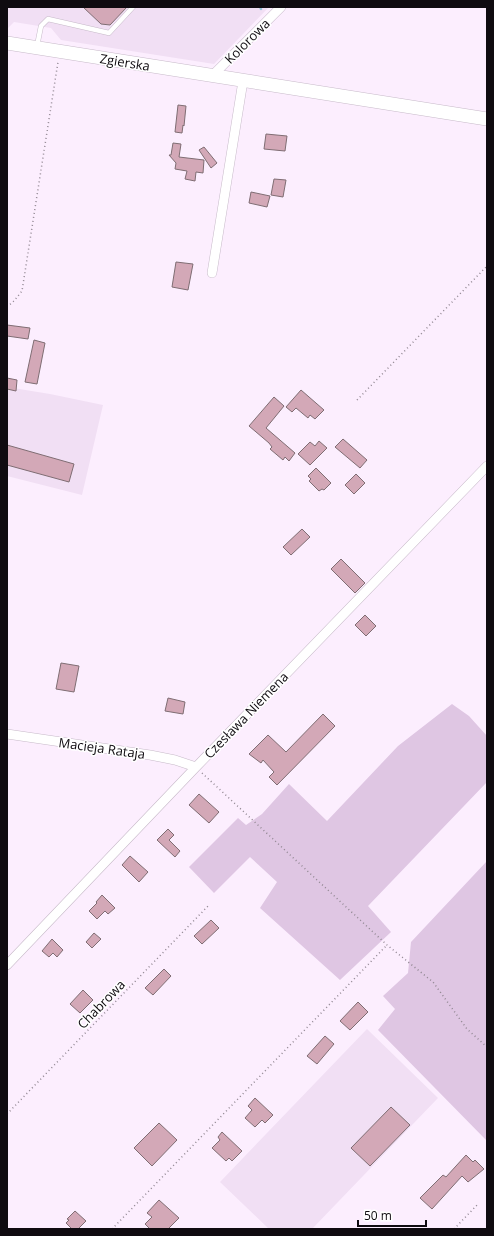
<svg xmlns="http://www.w3.org/2000/svg" width="494" height="1236" font-family="'Open Sans',sans-serif">
<style>
.built{fill:#f1dff4}
.green{fill:#dfc6e3}
.lines{fill:none;stroke-linecap:round;stroke-linejoin:round}
.stream{stroke:#99c3d9;stroke-width:2.5}
.building{fill:#d3a8b7;stroke:#7f6d73}
.service-casing{stroke:#c7bac9;stroke-width:5.5}
.minor-casing{stroke:#c7bac9;stroke-width:10}
.secondary-casing{stroke:#c7bac9;stroke-width:14}
.path{stroke:#928893;stroke-width:1.5;stroke-dasharray:1 3;stroke-linecap:butt}
.service{stroke:#fff;stroke-width:4.5}
.minor{stroke:#fff;stroke-width:9}
.secondary{stroke:#fff;stroke-width:13}
.labels{text-anchor:middle;stroke-width:3;stroke-linejoin:round;paint-order:stroke}
.street-label{font-size:13px;fill:#0f0b10;stroke:#fff}
</style>
<rect width="100%" height="100%" fill="#fceefe"/>
<path class="built" d="M7,7H269L214,64L61,40L51,28L14,22L7,29Z
M7,387L50,394L103,405L82,495L7,476Z
M367,1029L438,1098L312,1229H269L220,1182Z"/>
<path class="green" d="M452,704L469,716L487,736V782L368,906L391,932L340,980L260,908L277,882L250,857L214,893L189,867L238,818L246,825L262,814L289,784L327,821L398,746Z
M487,861V1141L378,1030L395,1009L383,996L408,973L411,942Z"/>
<g class="lines">
<path class="stream" d="M260,7L261,9"/>
</g>
<path class="building" d="M83,7H127L110,25L101,24Z
M178,105L186,106L184,126L183,125L182,133L175,132Z
M266,134L287,136L285,151L264,149Z
M173,143L181,144L179,157L204,160L203,173L196,172L195,181L185,179L187,171L175,169L176,163L169,155H171Z
M204,147L217,163L211,168L199,150Z
M274,179L286,180L283,197L271,195Z
M251,192L270,196L267,207L249,203Z
M176,262L193,264L188,290L172,287Z
M7,325L30,328L28,339L7,336Z
M34,340L45,343L37,384L25,382Z
M7,378L17,380L16,391L7,389Z
M301,390L324,410L315,419L310,415L308,418L296,408L292,412L286,407Z
M274,397L284,406L266,428L295,453L289,461L285,457L283,460L270,449L272,447L269,443L249,426Z
M343,439L367,460L360,468L335,447Z
M319,441L327,448L310,465L298,454L310,442L315,446Z
M7,445L74,464L69,482L7,465Z
M316,468L331,483L324,490L322,489L319,491L309,481L311,479L308,476Z
M356,474L365,483L354,494L345,485Z
M302,529L310,537L291,555L283,547Z
M341,559L365,583L355,593L331,569Z
M365,615L376,626L366,636L355,625Z
M61,663L79,666L74,692L56,689Z
M168,698L185,702L183,714L165,711Z
M323,714L335,726L277,785L269,777L274,772L263,760L261,763L249,754L268,735L286,752Z
M199,794L219,812L209,823L189,805Z
M168,829L174,835L169,840L180,851L175,857L157,840Z
M130,856L148,872L139,882L122,865Z
M102,895L115,908L108,914L105,911L97,919L89,911L97,903L96,902Z
M211,920L219,928L202,944L194,936Z
M94,933L101,939L92,948L86,942Z
M52,939L63,950L57,957L53,953L49,957L42,951Z
M164,969L171,976L153,995L145,988Z
M83,990L93,1000L80,1013L70,1004Z
M358,1002L368,1012L350,1030L340,1021Z
M325,1036L334,1044L317,1064L307,1056Z
M255,1098L273,1115L265,1123L262,1120L255,1127L245,1118L252,1110L248,1106Z
M391,1107L410,1125L370,1166L351,1148Z
M159,1123L177,1140L152,1166L134,1148Z
M222,1132L242,1151L232,1161L229,1158L226,1161L212,1148L220,1140L218,1137Z
M466,1155L473,1162L475,1160L484,1169L468,1182L462,1176L432,1209L420,1198L443,1175L446,1177Z
M159,1200L179,1218L168,1229H150L145,1224L152,1217L147,1213Z
M75,1211L86,1221L78,1229H72L66,1223L69,1220L67,1219Z"/>
<g class="lines">
<g class="service-casing">
<path id="service" d="M37,46L41,26L48,19L109,33L133,7"/>
</g>
<g class="minor-casing">
<path id="minor" d="M213,75L281,7
M212,273L243,81
M7,734L150,755L175,760L196,767
M7,965L196,767L487,466"/>
</g>
<g class="secondary-casing">
<path id="secondary" d="M7,43L487,119"/>
</g>
<path class="path" d="M7,307L14,301L22,291L58,62
M357,400L487,266
M202,773L387,945L433,982L467,1029L487,1047
M7,1114L208,906
M112,1229L387,945
M265,1229V1228
M454,1229L479,1203"/>
<use href="#service" class="service"/>
<use href="#minor" class="minor"/>
<use href="#secondary" class="secondary"/>
</g>
<g class="labels">
<g class="street-label">
<text transform="translate(247 41) rotate(-45)" y="5">Kolorowa</text>
<text transform="translate(125 62) rotate(9)" y="5">Zgierska</text>
<text transform="translate(246 715) rotate(-46)" y="5">Czesława Niemena</text>
<text transform="translate(102 748) rotate(8)" y="5">Macieja Rataja</text>
<text transform="translate(101 1004) rotate(-46)" y="5">Chabrowa</text>
</g>
</g>
<rect width="494" height="1236" fill="none" stroke="#0f0b10" stroke-width="16"/>
<path d="M358 1220v6h68v-6" fill="none" stroke="#0f0b10" stroke-width="2"/>
<text x="364" y="1220" font-size="12" fill="#0f0b10" stroke="#ffffff" stroke-width="3" paint-order="stroke">50 m</text>
</svg>
